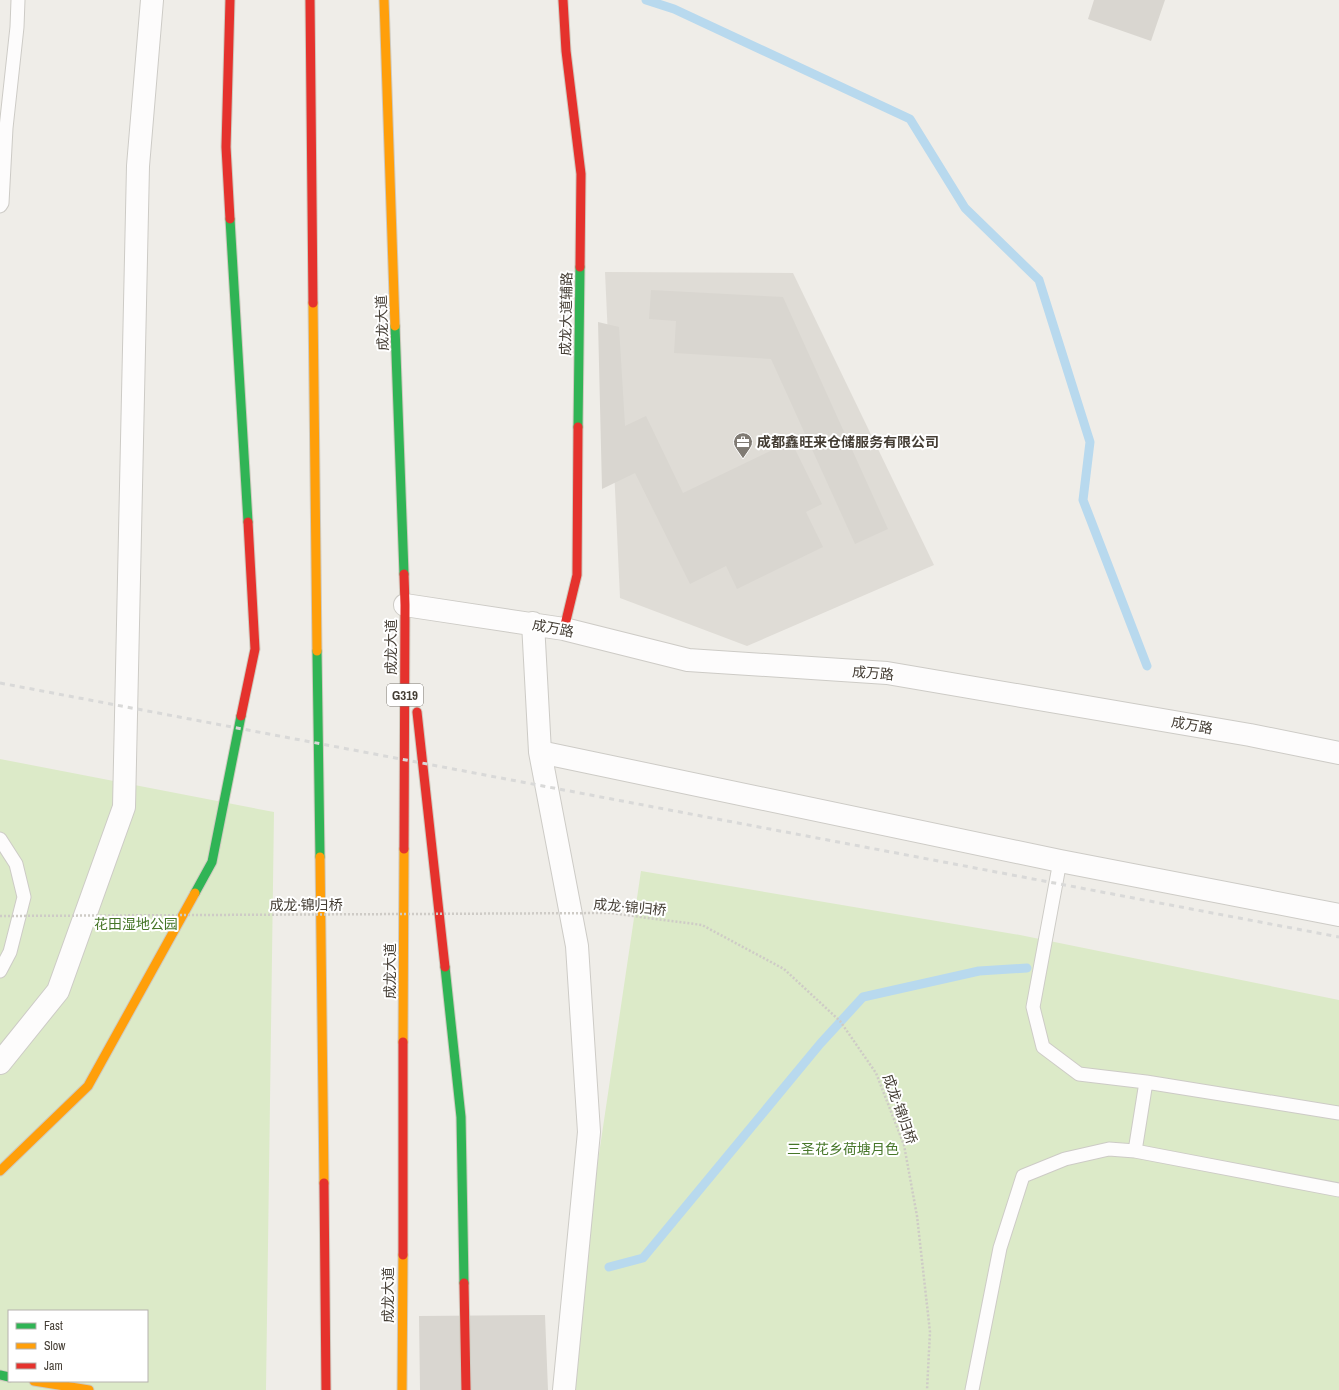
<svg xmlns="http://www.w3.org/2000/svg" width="1339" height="1390" font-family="'Archivo Narrow','Noto Sans SC',sans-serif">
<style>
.industrial{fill:#dfdcd6}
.green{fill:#dceac8;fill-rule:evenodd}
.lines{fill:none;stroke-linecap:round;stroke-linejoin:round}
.stream{stroke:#b8d9ee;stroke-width:9}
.building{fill:#d9d6d0}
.lane-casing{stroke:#cdcbc6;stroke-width:15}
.street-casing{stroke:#cdcbc6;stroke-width:24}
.fast-casing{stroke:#cfcabf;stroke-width:11}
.slow-casing{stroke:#cfcabf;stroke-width:11}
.jam-casing{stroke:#cfcabf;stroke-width:11}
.lane{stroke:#fdfcfc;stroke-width:13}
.street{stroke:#fdfcfc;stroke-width:22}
.fast{stroke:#30b455;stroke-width:9}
.slow{stroke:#ff9f0a;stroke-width:9}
.jam{stroke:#e5322d;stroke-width:9}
.rail{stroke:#d9d9d8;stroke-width:3;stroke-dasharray:5 5;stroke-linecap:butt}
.path-bridge{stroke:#cecbc6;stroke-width:2.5;stroke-dasharray:2 2;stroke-linecap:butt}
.labels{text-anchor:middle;stroke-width:4;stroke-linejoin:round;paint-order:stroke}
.shield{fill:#fff;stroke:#7d7872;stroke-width:1}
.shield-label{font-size:13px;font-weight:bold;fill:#453e35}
.street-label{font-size:14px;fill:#453e35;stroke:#fff}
.poi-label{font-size:14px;font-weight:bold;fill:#453e35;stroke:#fff;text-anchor:start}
.park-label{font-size:14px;fill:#467628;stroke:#fff}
</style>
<rect width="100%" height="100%" fill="#efede8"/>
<path class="industrial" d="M605,272L793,273L934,565L747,646L620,598Z"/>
<path class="green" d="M0,759L274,812L266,1390H0ZM9,1311H147V1381H9Z
M641,871L1020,935L1339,1000V1390H564Z"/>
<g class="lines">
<path class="stream" d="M646,0L674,9L910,119L965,208L1039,280L1090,442L1083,500L1147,666
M609,1267L643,1258L820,1044L863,997L979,971L1027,968"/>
</g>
<path class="building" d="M1094,0H1165L1151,41L1088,19Z
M651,290L783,297L888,529L855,544L771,359L674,353L676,321L649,319Z
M598,322L619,327L625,426L646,416L683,493L791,441L822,504L806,512L823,547L737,589L726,566L690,584L635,473L602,489Z
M545,1315L548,1390H420L419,1316Z"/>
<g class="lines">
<g class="lane-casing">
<path id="lane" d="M0,206L2,203L6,128L17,27L18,0
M0,839L16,864L24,897L10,952L0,971
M1060,861L1033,1007L1043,1047L1079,1074L1146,1082L1339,1113
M1146,1082L1135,1151L1339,1190
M972,1390L1000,1248L1023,1176L1065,1159L1109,1149L1135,1151"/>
</g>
<g class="street-casing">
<path id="street" d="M405,605L564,629L688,660L887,673L1250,735L1339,753
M533,623L540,752L577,946L589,1132L564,1390
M540,752L1060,861L1339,915
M0,1063L58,991L124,807L138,166L152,0"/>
</g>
<g class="fast-casing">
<path id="fast" d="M230,219L248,522
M395,326L404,574
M578,427L580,267
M317,651L320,857
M195,893L212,862L241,716
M445,967L461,1117L464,1283
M0,1375L9,1377"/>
</g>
<g class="slow-casing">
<path id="slow" d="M384,0L395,326
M313,303L317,651
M320,857L324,1183
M403,1042L404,849
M0,1171L88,1086L195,893
M34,1381L89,1390
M402,1390L403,1255"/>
</g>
<g class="jam-casing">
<path id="jam" d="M230,0L226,147L230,219
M310,0L313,303
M563,0L566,51L581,174L580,267
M404,574L405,605L404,849
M564,629L577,575L578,427
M417,712L445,967
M241,716L255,649L248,522
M324,1183L326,1390
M403,1255V1042
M464,1283L466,1390"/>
</g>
<use href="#lane" class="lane"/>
<use href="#street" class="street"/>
<use href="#fast" class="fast"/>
<use href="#slow" class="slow"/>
<use href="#jam" class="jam"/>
<path class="rail" d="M0,683L1339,937"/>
<path class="path-bridge" d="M0,916L610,913L702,925L784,969L840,1021L876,1073L904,1145L917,1216L930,1332L927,1390"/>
</g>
<defs>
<g id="office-pin" transform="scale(1)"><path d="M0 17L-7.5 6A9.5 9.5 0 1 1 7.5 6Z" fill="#807b74" stroke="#fff"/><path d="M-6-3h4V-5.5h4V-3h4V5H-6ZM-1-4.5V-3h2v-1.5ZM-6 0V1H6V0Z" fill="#fff"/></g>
</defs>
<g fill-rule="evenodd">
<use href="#office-pin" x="743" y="442"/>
</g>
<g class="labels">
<rect class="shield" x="387" y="684" width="36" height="22" rx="3"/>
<g class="shield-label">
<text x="405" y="700">G319</text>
</g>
<g class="street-label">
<text transform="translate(566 314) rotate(-89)" y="5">成龙大道辅路</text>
<text transform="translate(382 323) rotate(-92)" y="5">成龙大道</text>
<text transform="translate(553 628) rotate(11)" y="5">成万路</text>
<text transform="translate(391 647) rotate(-90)" y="5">成龙大道</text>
<text transform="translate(873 673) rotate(5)" y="5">成万路</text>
<text transform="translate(1192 725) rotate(10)" y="5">成万路</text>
<text x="306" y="910">成龙·锦归桥</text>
<text transform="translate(630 907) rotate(5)" y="5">成龙·锦归桥</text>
<text transform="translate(390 971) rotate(-90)" y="5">成龙大道</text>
<text transform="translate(900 1109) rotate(70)" y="5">成龙·锦归桥</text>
<text transform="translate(388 1295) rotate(-90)" y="5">成龙大道</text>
</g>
<g class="poi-label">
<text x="757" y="447">成都鑫旺来仓储服务有限公司</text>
</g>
<g class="park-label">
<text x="136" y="929">花田湿地公园</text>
<text x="843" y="1154">三圣花乡荷塘月色</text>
</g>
</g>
<rect x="8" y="1310" width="140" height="72" fill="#ffffff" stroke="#b5b2ae"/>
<rect x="16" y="1323" width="20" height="6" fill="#30b455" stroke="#b5b2ae"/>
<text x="44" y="1330" font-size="12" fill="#453e35">Fast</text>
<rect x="16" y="1343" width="20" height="6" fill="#ff9f0a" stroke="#b5b2ae"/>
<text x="44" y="1350" font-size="12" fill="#453e35">Slow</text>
<rect x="16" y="1363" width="20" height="6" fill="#e5322d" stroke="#b5b2ae"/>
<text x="44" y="1370" font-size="12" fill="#453e35">Jam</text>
</svg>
